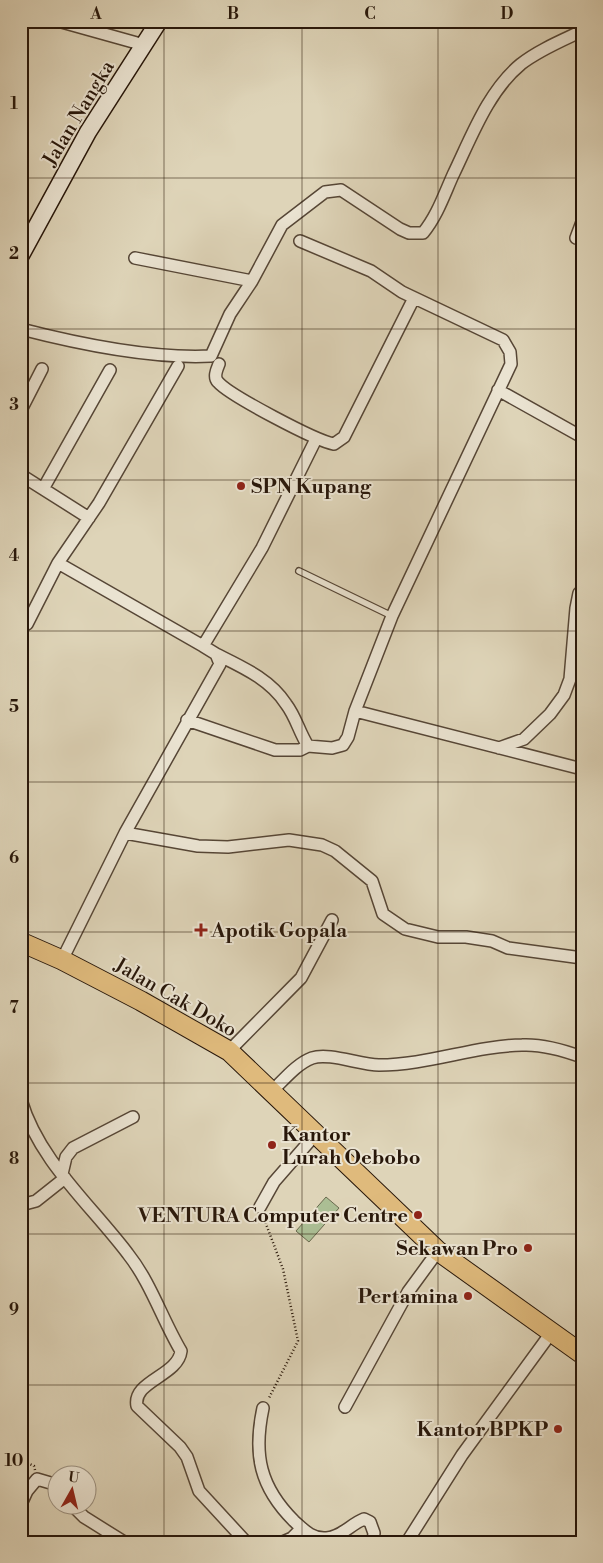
<svg xmlns="http://www.w3.org/2000/svg" width="603" height="1563" font-family="'Libre Bodoni',serif">
<style>
.green{fill:#abbe94;stroke:#6a6a4f}
.lines{fill:none;stroke-linecap:round;stroke-linejoin:round}
.lane-casing{stroke:#564636;stroke-width:8}
.street-casing{stroke:#564636;stroke-width:14}
.secondary-casing{stroke:#28170a;stroke-width:19}
.primary-casing{stroke:#28170a;stroke-width:21}
.path{stroke:#28170a;stroke-width:2.5;stroke-dasharray:1 2.5;stroke-linecap:butt}
.lane{stroke:#eae3d1;stroke-width:5.5}
.street{stroke:#eae3d1;stroke-width:11}
.secondary{stroke:#eae3d1;stroke-width:16}
.primary{stroke:#dfba7c;stroke-width:19}
.grid{fill:none;stroke:#28170a;stroke-width:1;stroke-opacity:0.55}
.poi-dot{fill:#8f2418;stroke:#eae3d1;stroke-width:2}
.labels{text-anchor:middle;stroke-width:4;stroke-linejoin:round;paint-order:stroke}
.street-label{font-size:20px;fill:#28170a;stroke:#eae3d1}
.poi-label{font-size:20px;font-weight:bold;fill:#28170a;stroke:#eae3d1;text-anchor:end}
.neatline{fill:none;stroke:#28170a;stroke-width:2}
.grid-label{font-size:16px;text-anchor:middle;font-weight:bold;fill:#28170a}
</style>
<rect width="100%" height="100%" fill="#ded4b8"/>
<filter id="stains"><feTurbulence type="fractalNoise" baseFrequency=".004" numOctaves="4"/><feColorMatrix values="0 0 0 0 .2 0 0 0 0 .09 0 0 0 0 .02 0 0 0 .5 -.17"/></filter>
<radialGradient id="worn" r=".72"><stop offset=".6" stop-color="#630" stop-opacity="0"/><stop offset="1" stop-color="#630" stop-opacity=".3"/></radialGradient>
<path class="green" d="M326,1197L339,1208L309,1242L296,1231Z"/>
<g class="lines">
<g class="lane-casing">
<path id="lane" d="M299,571L392,616"/>
</g>
<g class="street-casing">
<path id="street" d="M58,21L144,45
M576,238L582,222
M135,258L252,281
M21,329C79,344 151,359 211,356L230,314L252,281L282,225L325,192L341,190L400,229L409,233H423C437,216 444,195 453,175C471,138 488,91 521,64C539,50 561,41 582,31
M219,364C217,369 213,377 218,382C229,395 316,441 334,444L344,437L414,298
M498,390L582,437
M21,410L42,369
M21,475L89,518
M43,489L110,370
M58,563L99,503L178,366
M21,621L27,624L58,563L203,646L216,654L220,664L125,833L62,960
M203,646L262,548L316,439
M216,654C242,667 270,679 286,704C296,717 299,732 308,746
M355,711L582,769
M187,720L275,750H300L308,746L332,748L343,745L348,737L355,711L392,616L511,364L510,352L503,340L402,292L371,271L300,241
M499,748L524,739L550,714L564,695L570,679L576,608L579,593L582,591
M125,833L198,846L228,847L289,840L322,845L335,851L372,881L383,914L405,929L438,937H466L492,941L508,948L582,958
M229,1051L301,978L332,920
M271,1092C283,1081 296,1064 312,1058C329,1052 360,1065 379,1065C428,1065 474,1046 522,1045C542,1044 563,1050 582,1057
M21,1100C39,1161 91,1205 128,1254C151,1283 162,1319 181,1351C178,1376 132,1381 137,1406L180,1447L187,1457L199,1491L246,1542
M62,1174L66,1157L73,1148L133,1117
M21,1205L36,1201L65,1178
M260,1207L274,1182L315,1135
M345,1407L408,1292L438,1251
M263,1408C253,1455 260,1487 294,1521C304,1530 312,1539 326,1538C340,1538 351,1524 364,1519L370,1522L374,1533L373,1542
M21,1504L27,1491L37,1479L54,1484L58,1488
M73,1506L84,1517L124,1542
M283,1542L292,1538L302,1528
M407,1542L462,1455L551,1333"/>
</g>
<g class="secondary-casing">
<path id="secondary" d="M21,255L88,132L159,21"/>
</g>
<g class="primary-casing">
<path id="primary" d="M21,942L62,960L141,1001L229,1051L438,1251L582,1354"/>
</g>
<path class="path" d="M263,1216L283,1269L298,1341L269,1398
M21,1460L34,1466L35,1470"/>
<use href="#lane" class="lane"/>
<use href="#street" class="street"/>
<use href="#secondary" class="secondary"/>
<use href="#primary" class="primary"/>
</g>
<path class="grid" d="M164,21V1542M302,21V1542M438,21V1542M21,178H582M21,329H582M21,480H582M21,631H582M21,782H582M21,932H582M21,1083H582M21,1234H582M21,1385H582"/>
<g class="poi-dot">
<circle cx="241" cy="486" r="5"/>
<path d="M198.5 922.5h5v5h5v5h-5v5h-5v-5h-5v-5h5z"/>
<circle cx="272" cy="1145" r="5"/>
<circle cx="418" cy="1215" r="5"/>
<circle cx="528" cy="1248" r="5"/>
<circle cx="468" cy="1296" r="5"/>
<circle cx="558" cy="1429" r="5"/>
</g>
<g class="labels">
<g class="street-label">
<text transform="translate(78 113) rotate(-59)" y="7">Jalan Nangka</text>
<text transform="translate(176 997) rotate(30)" y="7">Jalan Cak Doko</text>
</g>
<g class="poi-label">
<text x="251" y="493" text-anchor="start">SPN Kupang</text>
<text x="211" y="937" text-anchor="start">Apotik Gopala</text>
<text x="282" y="1141" text-anchor="start">Kantor<tspan x="282" dy="23">Lurah Oebobo</tspan></text>
<text x="408" y="1222">VENTURA Computer Centre</text>
<text x="518" y="1255">Sekawan Pro</text>
<text x="458" y="1303">Pertamina</text>
<text x="548" y="1436">Kantor BPKP</text>
</g>
</g>
<rect width="603" height="1563" fill="none" stroke="#ded4b8" stroke-width="55"/>
<g transform="translate(72 1490) rotate(8)"><circle r="24" fill="#eae3d1" stroke="#9c9181"/>
<path d="M0-4L9 19L0 12L-9 19Z" fill="#8f2418"/>
<text y="-8" font-size="14" font-weight="bold" text-anchor="middle" fill="#28170a">U</text>
</g>
<rect x="28" y="28" width="548" height="1508" class="neatline"/>
<g class="grid-label">
<text x="96" y="19">A</text>
<text x="233" y="19">B</text>
<text x="370" y="19">C</text>
<text x="507" y="19">D</text>
<text x="14" y="109">1</text>
<text x="14" y="259">2</text>
<text x="14" y="410">3</text>
<text x="14" y="561">4</text>
<text x="14" y="712">5</text>
<text x="14" y="863">6</text>
<text x="14" y="1013">7</text>
<text x="14" y="1164">8</text>
<text x="14" y="1315">9</text>
<text x="14" y="1466">10</text>
</g>
<rect width="100%" height="100%" filter="url(#stains)"/>
<rect width="100%" height="100%" fill="url(#worn)"/>
</svg>
